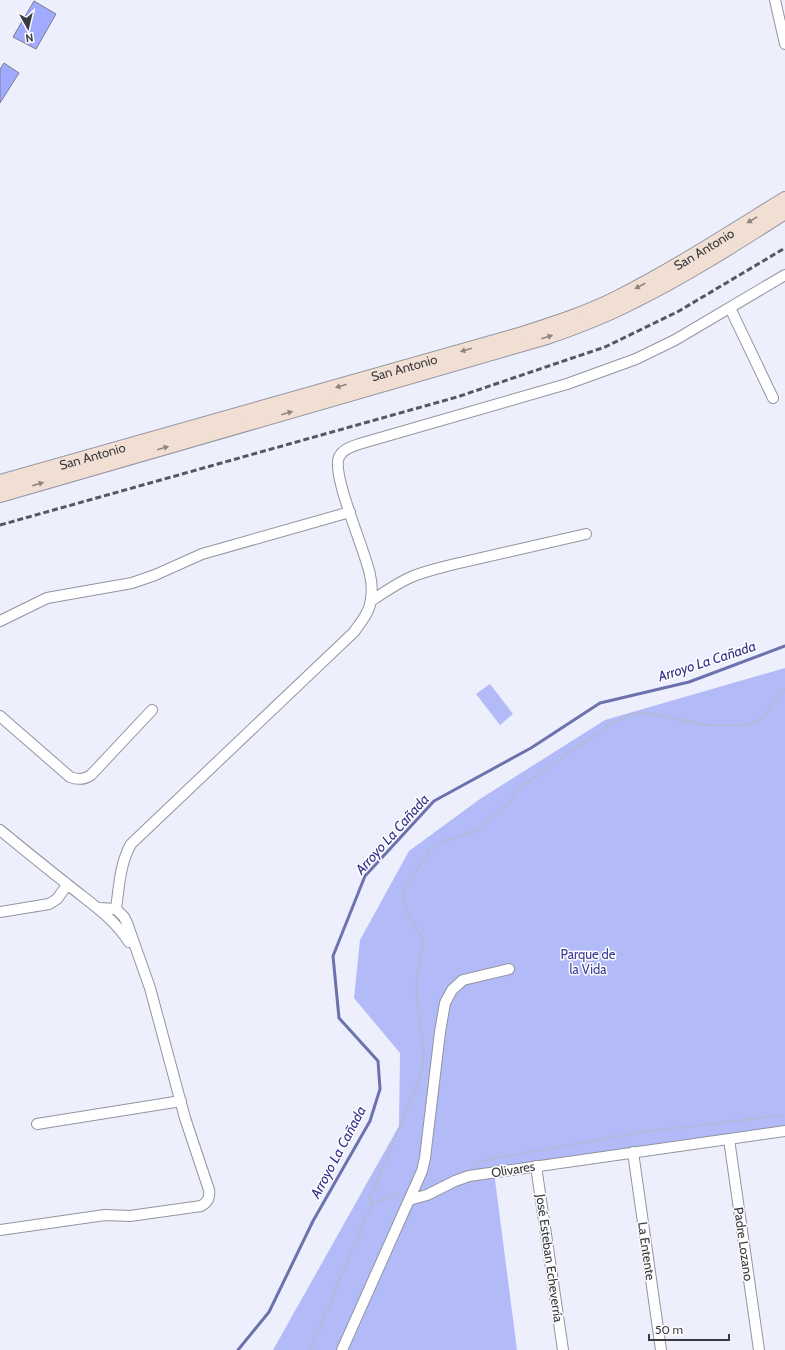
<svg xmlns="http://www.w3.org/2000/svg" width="785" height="1350" font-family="Cabin,sans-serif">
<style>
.green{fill:#b2bbf8}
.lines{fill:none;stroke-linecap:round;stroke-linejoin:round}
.stream{stroke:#6c72ad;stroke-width:3}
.building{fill:#a0aaff;stroke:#7b7d88}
.minor-casing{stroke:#9294a0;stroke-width:12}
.secondary-casing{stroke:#9294a0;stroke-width:16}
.path{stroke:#b5b7c1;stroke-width:2;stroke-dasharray:2 2;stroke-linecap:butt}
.minor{stroke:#fff;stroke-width:10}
.secondary{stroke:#f2dfd3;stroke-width:14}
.rail{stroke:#57585e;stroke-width:3;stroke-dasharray:6 3;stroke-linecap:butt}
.oneway{fill:#8d8582}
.labels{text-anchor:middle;stroke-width:3;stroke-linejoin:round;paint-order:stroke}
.street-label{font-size:13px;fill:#3a3b40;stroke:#fdfdfd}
.park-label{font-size:13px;fill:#3b3a9a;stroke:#fdfdfd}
.water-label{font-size:14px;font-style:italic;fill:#322e8d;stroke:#fdfdfd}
</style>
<rect width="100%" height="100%" fill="#edeffc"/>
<path class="green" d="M785,668V1131L494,1172L517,1350H273L399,1126L400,1053L354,998L360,940L409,851L480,799L605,720Z
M490,684L513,714L500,725L476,694Z"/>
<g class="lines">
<path class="stream" d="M238,1350L269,1312L313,1221L370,1121L380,1089L378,1061L339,1018L333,956L365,876L434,801L531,748L600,703L689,682L785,646"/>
</g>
<path class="building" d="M34,1L56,14L36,49L13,37Z
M4,63L19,73L0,103V69Z"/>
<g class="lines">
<g class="minor-casing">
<path id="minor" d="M775,0L785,44
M730,308L773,398
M371,601C383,593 396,584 409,578C424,571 440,568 455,564L586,534
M0,621L47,598L132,583L155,575L202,554L350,512
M0,716L70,777C78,780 84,780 91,775L152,710
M0,830C22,848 44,866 67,884C90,903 112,916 129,942
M116,909C119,887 120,863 131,844L354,632C361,622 370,612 371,599C372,592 372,583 370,575C366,552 331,475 339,457C343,449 351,447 359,444L567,384L636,359L675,340L785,275
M0,912L49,904L57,899L67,885
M37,1124L181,1101
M729,1139L759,1350
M633,1152L661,1350
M536,1166L563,1350
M409,1200L422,1171L425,1158L440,1032L445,1003L452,990L463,980L509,969
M0,1230L105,1215L130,1216L201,1206C208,1202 210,1198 209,1190L185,1118L150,988L127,923L124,917L116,909L99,908
M342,1350L409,1200L427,1195L455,1181L469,1176L785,1131"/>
</g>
<g class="secondary-casing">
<g id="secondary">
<path id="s1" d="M0,482L519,335C553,324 588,313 619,297C676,268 730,233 785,199"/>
<path d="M0,495L547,337C576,327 605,316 632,302C685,276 735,244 785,212"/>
</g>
</g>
<path class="path" d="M474,1164L490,1159L643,1132L785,1115
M372,1203L401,1193
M310,1350L372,1203L369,1200L421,1075L424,1054L417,999L416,982L423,945L422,939L404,905V890L430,850L445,841L476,831L509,803L514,793L522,786L610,724L632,714L645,713L707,725H748L762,718L785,688"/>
<use href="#minor" class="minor"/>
<use href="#secondary" class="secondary"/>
<path class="rail" d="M0,525L457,397L605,347L679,311L785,248"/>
</g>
<defs><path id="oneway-solid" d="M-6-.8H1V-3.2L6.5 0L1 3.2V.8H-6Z"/></defs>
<g class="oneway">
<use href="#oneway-solid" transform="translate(752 220) rotate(149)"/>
<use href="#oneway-solid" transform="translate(640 286) rotate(152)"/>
<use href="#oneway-solid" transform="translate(547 337) rotate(-18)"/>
<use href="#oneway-solid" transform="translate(466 350) rotate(164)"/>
<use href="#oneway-solid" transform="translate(341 386) rotate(164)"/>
<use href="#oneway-solid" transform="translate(287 413) rotate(-16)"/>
<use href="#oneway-solid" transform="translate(163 448) rotate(-16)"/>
<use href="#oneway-solid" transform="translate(38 484) rotate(-16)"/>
</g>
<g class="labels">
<g class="street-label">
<text dy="5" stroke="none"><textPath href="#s1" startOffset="744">San Antonio</textPath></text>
<text dy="5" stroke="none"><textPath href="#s1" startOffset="420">San Antonio</textPath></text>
<text dy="5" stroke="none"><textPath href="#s1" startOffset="96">San Antonio</textPath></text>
<text transform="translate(513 1169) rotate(-9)" y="5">Olivares</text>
<text transform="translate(744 1244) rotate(82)" y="5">Padre Lozano</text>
<text transform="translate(647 1251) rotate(82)" y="5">La Entente</text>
<text transform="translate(550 1258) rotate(82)" y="5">José Esteban Echeverría</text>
</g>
<g class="park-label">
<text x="588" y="959">Parque de<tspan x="588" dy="15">la Vida</tspan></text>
</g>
<g class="water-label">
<text transform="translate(707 661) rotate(-18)" y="5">Arroyo La Cañada</text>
<text transform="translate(392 834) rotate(-48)" y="5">Arroyo La Cañada</text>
<text transform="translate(338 1152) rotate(-62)" y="5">Arroyo La Cañada</text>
</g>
</g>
<g transform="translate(28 28) rotate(172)" stroke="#fdfdfd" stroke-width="3" paint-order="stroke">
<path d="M0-3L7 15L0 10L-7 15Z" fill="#3a3b40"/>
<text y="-6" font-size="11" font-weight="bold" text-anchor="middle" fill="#3a3b40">N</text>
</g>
<path d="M649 1334v6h80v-6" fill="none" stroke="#3a3b40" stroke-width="2"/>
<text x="655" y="1334" font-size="12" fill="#3a3b40" stroke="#fdfdfd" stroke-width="3" paint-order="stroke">50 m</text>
</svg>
